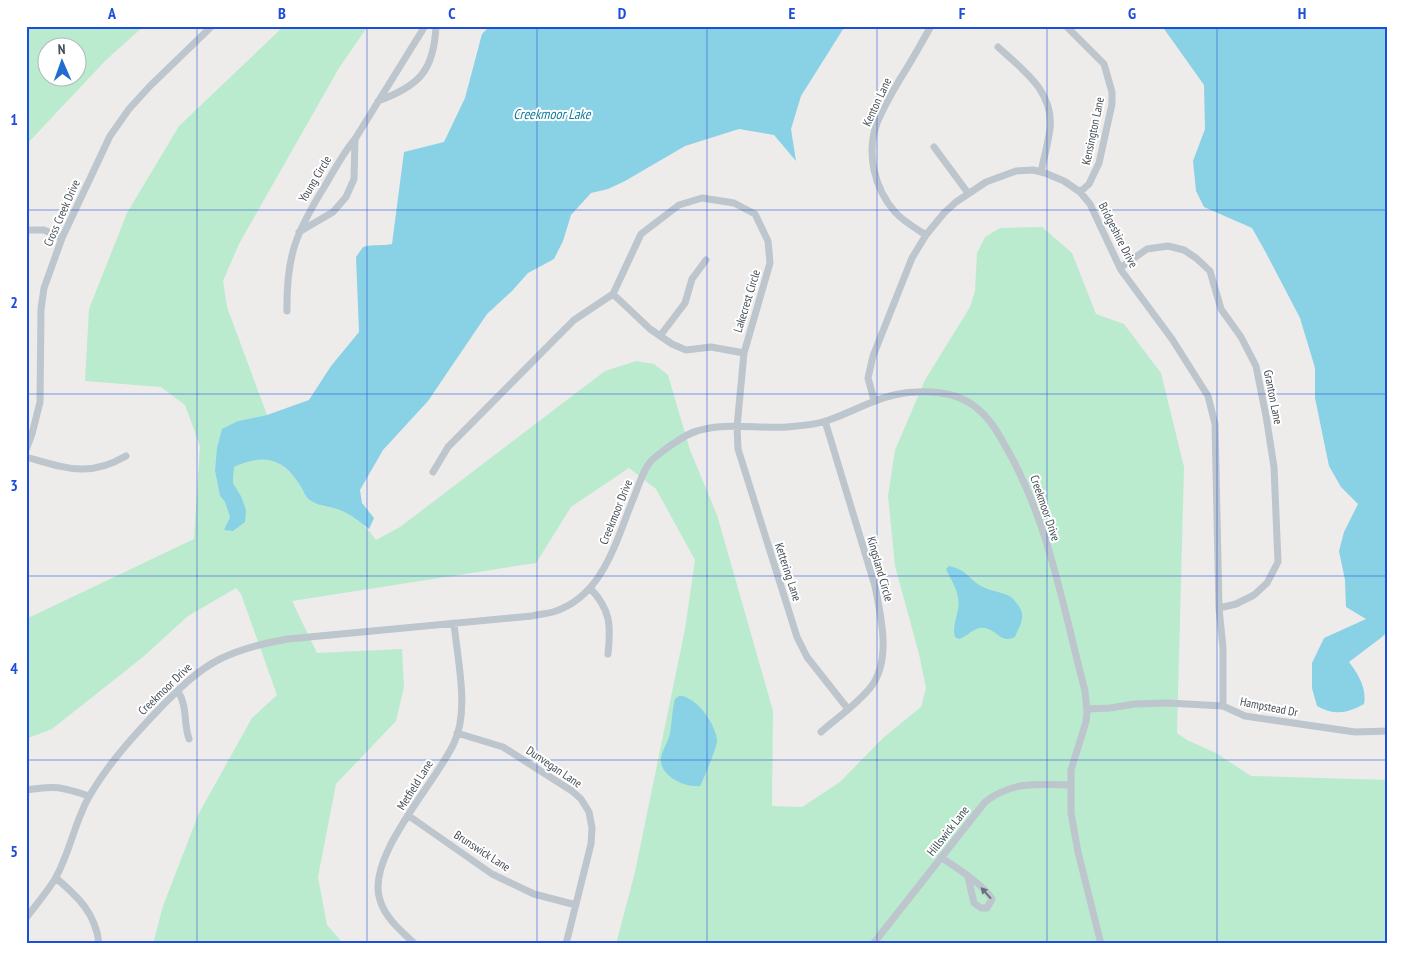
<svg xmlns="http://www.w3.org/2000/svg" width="1414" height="970" font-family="'PT Sans Narrow',sans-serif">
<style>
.green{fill:#baebce;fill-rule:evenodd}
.water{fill:#89d1e5}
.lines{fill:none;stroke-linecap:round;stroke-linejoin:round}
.street{stroke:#bdc5cd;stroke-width:7}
.oneway{fill:#69727a}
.grid{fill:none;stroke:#1d4ed8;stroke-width:1;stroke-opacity:0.55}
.labels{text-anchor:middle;stroke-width:4;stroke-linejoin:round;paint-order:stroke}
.street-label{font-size:12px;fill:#454e57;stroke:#fff}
.water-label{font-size:14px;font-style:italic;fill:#147c9b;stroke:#fff}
.neatline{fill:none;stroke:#1d4ed8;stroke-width:2}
.grid-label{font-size:16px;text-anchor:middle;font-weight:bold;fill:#1d4ed8}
</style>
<rect width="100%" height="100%" fill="#eeebeb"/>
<path class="green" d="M26,26H144L106,60L26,145ZM48,48H78V78H48Z
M284,26H368L339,68L239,244L223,281L227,307L267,415L238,421L215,471L220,496L225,502L230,517L224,530L241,496L233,483L234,467C244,463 260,455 271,459C280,462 292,474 298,481C302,487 304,496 309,500C319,507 328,507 338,509C354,514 367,527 376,540L400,527L605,371L636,361L654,364L668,375L690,450L717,515L773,711L772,806L802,807L840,782L883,738L921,707L926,688L919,654L895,566L888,496L895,450L925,380L970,307L975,291L977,253L985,237L1000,228L1042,227L1072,253L1096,314L1124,324L1161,373L1184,467L1177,733L1187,740L1216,753L1251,776L1388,780V944H616L635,872L685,629L695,560L656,489L629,468L571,507L536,563L292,601L317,653L402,649L404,687L396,721L336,784L318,877L327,925L344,944H153L163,906L199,813L252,718L277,695L241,594L236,588L188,616L143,657L52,729L26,739V619L194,539L200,446L185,405L161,387L85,381L89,309L127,213L179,126Z"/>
<path class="water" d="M490,26H845L801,96L791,129L796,161L774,135L739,129L685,146L625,181L608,189L591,193L571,215L563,241L554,259L528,273L512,291L487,314L428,401L383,450L360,490L362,503L374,518L369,529C360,522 351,514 340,510C329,506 321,507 311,501C304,497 303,488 298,482C280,456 261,455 234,467L233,483L241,496L246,510L245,522L233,531L224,530L230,517L225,502L220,496L215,471L217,448L222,429L238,421L267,415L309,400L331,366L359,332L356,257L363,247C373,244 384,246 392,244L404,152L444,142L465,98L482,34Z
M1162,26H1388V631L1382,637L1349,662C1358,674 1367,688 1364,704C1348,713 1334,716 1317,706L1312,688V663L1324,638L1366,619L1346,607L1345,580L1339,551L1344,532L1358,504L1341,487L1329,466L1315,398V368L1300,318L1265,251L1252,228L1204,207L1196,191L1193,161L1205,129L1204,85Z
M949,566C968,570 967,578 981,586C995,594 1009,590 1018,605C1021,609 1023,614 1022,619C1021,626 1017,631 1015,637C1001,644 997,630 985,628C974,626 969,636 959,639L955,637C951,625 961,611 958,598C957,588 950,578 946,569Z
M679,696C696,695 717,726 717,741C717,747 703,781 700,786C686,788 661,777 661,760C661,751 668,743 670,734C672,722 672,710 675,699Z"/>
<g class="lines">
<path class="street" d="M1066,26L1104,64L1112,92V104L1099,163L1089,184L1080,192
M998,47C1023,70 1054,91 1050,129C1048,143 1044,158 1041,172
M378,101C419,86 434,71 436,26
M934,147L968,193
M26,230H44L62,238
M299,232L333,212L346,197L354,179L355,139
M926,235C915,228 903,221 895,212C874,188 866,153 877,123C883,108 892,93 900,79C911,62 921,44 931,26
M1120,268L1147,249L1168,246L1184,250L1196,258L1210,271L1221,309L1241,337L1256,366L1266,416L1274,467L1278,562L1267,583L1254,595L1236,604L1219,608
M613,294L650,329L672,344L686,350L711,347L744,353
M287,311C286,254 297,231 326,184C335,169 343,153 355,139L425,26
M660,336L685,303L692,279L706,260
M874,400L868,378L873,356L912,258L926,235L944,213L956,202L986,182L1016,171L1033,170L1045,173L1064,181L1080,192L1090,204L1121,270L1172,339L1208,396L1215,424L1219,608L1223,648V706
M26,450L32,434L40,402L41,309L44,288L62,238L110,136L129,109L150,86L212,26
M26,457C66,468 88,478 126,456
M433,472L448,447L557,337L574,320L613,294L641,234L679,205L702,198L734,203L755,214L768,241L770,263L744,353L737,427L738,449L797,637L807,657L848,709
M590,588C611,610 611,626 608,654
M178,691C188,708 183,721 189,739
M1087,709L1110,708L1135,704L1168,703L1223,706L1245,716L1355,732L1388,731
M821,732C837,718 856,705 870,688C892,661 881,617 875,586L825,421
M457,733L503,747L572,791L581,799L589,812L592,828L591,844L566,944
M26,790C55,785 62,787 89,796
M409,816L492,874L534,894L576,905
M941,857C956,868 983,884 992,899L987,908H981L974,903L968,877
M56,878C77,896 96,913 99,944
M26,918C36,905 47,892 55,879C70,853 75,820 90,795C110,761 137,732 164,704C181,687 198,670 220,659C242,648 264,643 288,639L532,616C539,614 546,614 553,612C604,596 616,540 634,497C638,487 642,474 648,465C652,458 661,453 667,448C676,442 686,434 697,431C724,422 759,429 787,427C799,426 814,425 826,421C856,411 882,393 916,392C934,391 954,393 970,403C984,412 995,427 1003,442C1048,517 1063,607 1085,691L1087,712L1086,722L1071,770V813L1078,852L1101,944
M415,944C402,932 385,918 380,900C365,857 436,783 454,743C470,710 457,658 454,623
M873,944L985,802C1012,781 1037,784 1070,785"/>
</g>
<defs><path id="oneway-solid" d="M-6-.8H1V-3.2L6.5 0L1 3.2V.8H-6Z" transform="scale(1.25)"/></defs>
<use class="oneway" href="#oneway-solid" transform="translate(986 893) rotate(-132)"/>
<path class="grid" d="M197,26V944M367,26V944M537,26V944M707,26V944M877,26V944M1047,26V944M1217,26V944M26,210H1388M26,394H1388M26,576H1388M26,760H1388"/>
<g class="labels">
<g class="street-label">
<text transform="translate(877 102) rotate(-65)" y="4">Kenton Lane</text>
<text transform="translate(1093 131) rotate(-78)" y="4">Kensington Lane</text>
<text transform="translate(315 179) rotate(-59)" y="4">Young Circle</text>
<text transform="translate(62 213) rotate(-66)" y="4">Cross Creek Drive</text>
<text transform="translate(1118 235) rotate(63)" y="4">Bridgeshire Drive</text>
<text transform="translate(747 301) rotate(-73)" y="4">Lakecrest Circle</text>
<text transform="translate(1273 397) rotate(79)" y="4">Granton Lane</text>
<text transform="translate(1045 508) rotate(71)" y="4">Creekmoor Drive</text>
<text transform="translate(616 512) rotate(-68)" y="4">Creekmoor Drive</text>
<text transform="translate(880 569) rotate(74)" y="4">Kingsland Circle</text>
<text transform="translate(788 572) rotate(72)" y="4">Kettering Lane</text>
<text transform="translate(165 689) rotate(-44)" y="4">Creekmoor Drive</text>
<text transform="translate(1269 707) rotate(11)" y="4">Hampstead Dr</text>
<text transform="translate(554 767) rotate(34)" y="4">Dunvegan Lane</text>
<text transform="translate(415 785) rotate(-58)" y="4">Metfield Lane</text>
<text transform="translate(948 831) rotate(-52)" y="4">Hillswick Lane</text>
<text transform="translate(482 851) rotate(33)" y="4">Brunswick Lane</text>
</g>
<g class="water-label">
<text x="552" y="119">Creekmoor Lake</text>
</g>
</g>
<rect width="1414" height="970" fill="none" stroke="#ffffff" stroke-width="55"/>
<g transform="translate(62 62) rotate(358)"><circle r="24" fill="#ffffff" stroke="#b5b8bc"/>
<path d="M0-4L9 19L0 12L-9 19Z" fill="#226bd0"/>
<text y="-8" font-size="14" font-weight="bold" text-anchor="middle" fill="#454e57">N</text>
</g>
<rect x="28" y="28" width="1358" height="914" class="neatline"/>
<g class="grid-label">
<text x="112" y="19">A</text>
<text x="282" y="19">B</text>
<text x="452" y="19">C</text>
<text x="622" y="19">D</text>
<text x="792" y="19">E</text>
<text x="962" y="19">F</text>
<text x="1132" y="19">G</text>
<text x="1302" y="19">H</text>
<text x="14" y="125">1</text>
<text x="14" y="308">2</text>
<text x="14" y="491">3</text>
<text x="14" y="674">4</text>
<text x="14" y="857">5</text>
</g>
</svg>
